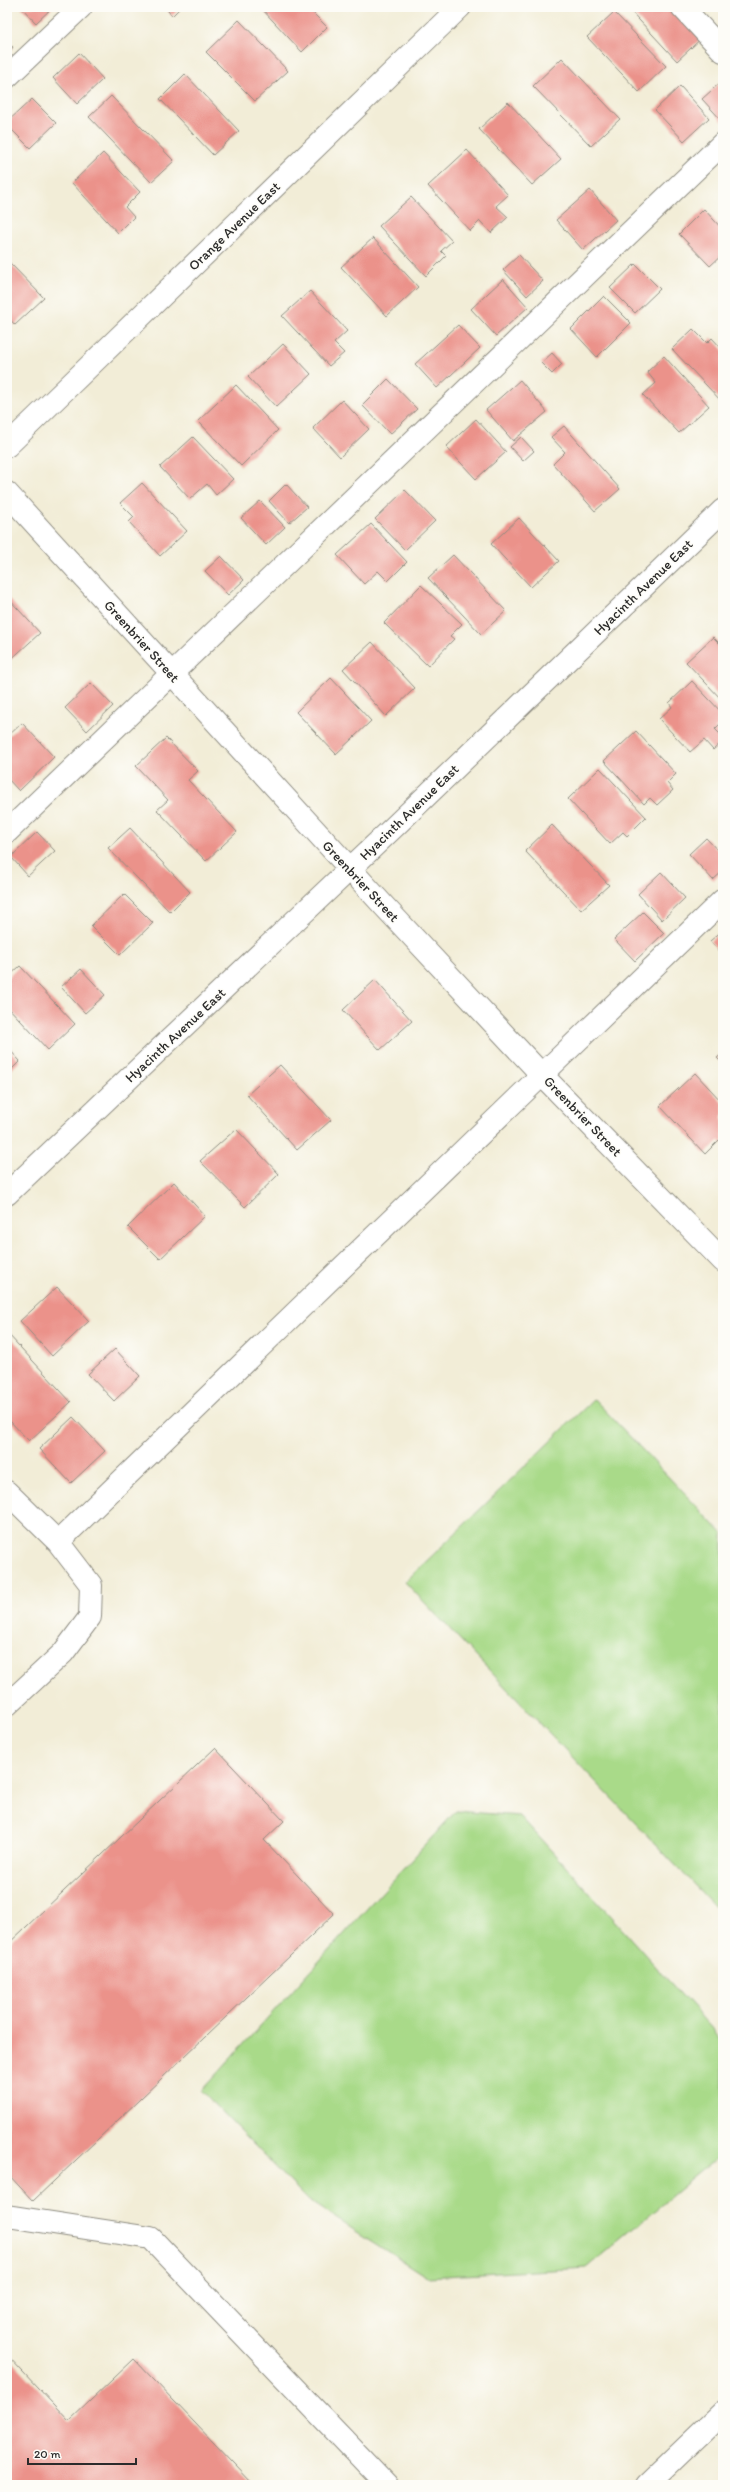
<svg xmlns="http://www.w3.org/2000/svg" width="730" height="2492" font-family="Itim,sans-serif">
<style>
.green{fill:#a9da89;stroke:#6a825a}
.building{fill:#eb928a}
.lines{fill:none;stroke-linecap:round;stroke-linejoin:round}
.minor-casing{stroke:#8e8c81;stroke-width:24}
.minor{stroke:#fff;stroke-width:22}
.labels{text-anchor:middle;stroke-width:3;stroke-linejoin:round;paint-order:stroke}
.street-label{font-size:14px;fill:#2b2b2b;stroke:#fdfcf7}
</style>
<rect width="100%" height="100%" fill="#fdfcf7"/>
<filter id="ink" filterUnits="userSpaceOnUse"><feTurbulence type="fractalNoise" baseFrequency=".025" numOctaves="2"/><feDisplacementMap in="SourceGraphic" scale="8" xChannelSelector="R" yChannelSelector="G"/><feConvolveMatrix kernelMatrix="1 2 1 2 8 2 1 2 1" color-interpolation-filters="sRGB"/></filter>
<filter id="wash" filterUnits="userSpaceOnUse"><feTurbulence type="fractalNoise" baseFrequency=".012" numOctaves="4" result="noise"/><feDisplacementMap in="SourceGraphic" scale="16" xChannelSelector="R" yChannelSelector="G"/><feGaussianBlur stdDeviation="0.9" result="paint"/><feColorMatrix in="noise" values="0 0 0 0 0 0 0 0 0 0 0 0 0 0 0 0 0 1.4 0 .05"/><feComposite in="paint" operator="in"/></filter>
<g filter="url(#wash)">
<rect width="100%" height="100%" fill="#f2edd7"/>
<path class="green" d="M594,1399L723,1534V1915L405,1582Z
M456,1811L520,1816L723,2041V2153L586,2268L427,2277L309,2201L201,2091Z"/>
<g id="blocks">
<path class="building" d="M21,7H53L36,23Z
M165,7H181L172,16Z
M260,7H307L327,27L302,52Z
M627,7H679L705,35L677,61Z
M614,12L666,66L639,92L587,37Z
M239,20L288,71L255,101L206,52Z
M7,43L13,47L7,55Z
M79,53L103,79L77,104L53,78Z
M562,58L620,119L591,146L533,86Z
M185,74L239,131L213,155L160,99Z
M723,80V122L702,99Z
M680,86L709,118L684,141L655,110Z
M111,96L174,161L151,182L89,117Z
M32,99L56,123L30,148L7,125V122Z
M508,102L561,159L532,185L479,129Z
M467,150L508,195L496,206L508,217L491,233L480,221L470,231L428,186Z
M103,153L140,192L125,207L134,217L118,233L72,183Z
M590,190L616,220L583,250L556,220Z
M411,197L452,241L441,251L446,256L426,276L379,226Z
M704,209L723,230V254L710,266L679,234Z
M373,238L418,287L387,316L341,267Z
M519,255L543,281L527,296L503,270Z
M7,260L44,298L15,325L7,316Z
M635,264L660,289L635,313L610,288Z
M503,279L528,307L496,336L471,309Z
M310,291L347,331L334,343L344,353L329,366L282,316Z
M604,296L631,323L597,357L571,329Z
M458,325L480,348L437,388L415,364Z
M693,329L707,343L712,338L723,350V403L672,349Z
M283,344L311,374L276,407L248,377Z
M552,353L562,364L552,374L541,363Z
M664,356L709,406L679,433L643,395L656,383L647,372Z
M388,379L417,409L390,434L362,405Z
M520,380L547,412L513,441L486,410Z
M236,385L278,430L241,466L198,421Z
M342,400L369,429L340,457L313,428Z
M476,419L506,452L476,479L446,447Z
M564,426L620,489L595,511L553,464L565,452L551,437Z
M193,437L233,479L216,495L207,484L190,499L160,467Z
M521,437L534,451L523,461L510,447Z
M142,483L187,531L160,556L129,522L134,517L120,503Z
M286,484L307,507L289,523L269,501Z
M405,490L435,521L405,550L375,519Z
M260,501L285,527L266,545L241,518Z
M519,518L559,561L531,587L491,544Z
M371,524L407,562L388,581L378,571L364,584L337,555Z
M453,555L506,611L481,634L428,578Z
M221,556L244,580L228,595L205,571Z
M421,585L462,624L450,636L454,639L428,666L384,623Z
M7,597L40,633L7,663Z
M713,637L723,647V701L686,662Z
M372,642L415,688L386,716L343,669Z
M331,678L371,721L336,754L296,712Z
M692,681L723,714V721L715,729L723,737V741L713,750L704,740L690,752L659,719L672,707L669,703Z
M91,683L113,706L87,731L65,708Z
M22,723L54,757L19,791L7,778V737Z
M636,731L676,774L667,783L673,790L657,805L650,798L644,804L604,761Z
M166,738L198,771L188,780L237,832L206,861L157,810L168,800L136,766Z
M600,768L646,817L627,836L623,832L610,844L568,799Z
M552,825L609,885L581,910L525,851Z
M130,828L190,892L170,912L108,848Z
M37,832L55,851L28,876L11,857Z
M706,838L723,856V871L713,880L689,854Z
M661,872L685,898L662,920L638,894Z
M124,894L153,923L120,955L91,926Z
M643,912L664,933L635,961L614,939Z
M723,930V956L710,941Z
M20,966L75,1024L48,1050L7,1006V978Z
M81,969L105,995L85,1013L61,987Z
M375,980L412,1021L380,1050L343,1010Z
M7,1047L20,1061L7,1074Z
M723,1053V1064L717,1058Z
M280,1065L331,1120L297,1150L247,1095Z
M695,1073L723,1103V1144L719,1140L705,1154L660,1106Z
M236,1129L279,1174L245,1207L200,1161Z
M174,1182L205,1216L160,1259L128,1227Z
M57,1287L89,1321L52,1356L20,1321Z
M7,1333L71,1402L29,1441L7,1418Z
M115,1349L140,1376L114,1401L88,1374Z
M73,1417L105,1451L71,1483L39,1449Z
M215,1748L284,1821L264,1840L334,1914L33,2201L7,2173V1945Z
M7,2355L69,2421L134,2359L254,2485H7Z"/>
</g>
</g>
<g filter="url(#ink)">
<use href="#blocks" fill-opacity="0" stroke="#8e8c81" stroke-width="1"/>
<g class="lines">
<g class="minor-casing">
<path id="minor" d="M682,7L723,51
M7,77L81,7
M7,446L460,7
M7,493L384,906L542,1075L723,1261
M7,832L723,143
M7,1194L394,827L723,510
M7,1492L58,1542L91,1585L90,1617L63,1653L7,1705
M58,1542L723,900
M7,2216L151,2238L387,2485
M647,2485L723,2412"/>
</g>
<use href="#minor" class="minor"/>
</g>
</g>
<g class="labels">
<g class="street-label">
<text transform="translate(234 226) rotate(-44)" y="5">Orange Avenue East</text>
<text transform="translate(643 587) rotate(-44)" y="5">Hyacinth Avenue East</text>
<text transform="translate(142 641) rotate(48)" y="5">Greenbrier Street</text>
<text transform="translate(409 812) rotate(-44)" y="5">Hyacinth Avenue East</text>
<text transform="translate(361 881) rotate(47)" y="5">Greenbrier Street</text>
<text transform="translate(175 1035) rotate(-43)" y="5">Hyacinth Avenue East</text>
<text transform="translate(583 1116) rotate(46)" y="5">Greenbrier Street</text>
</g>
</g>
<rect width="730" height="2492" fill="none" stroke="#fdfcf7" stroke-width="24"/>
<path d="M28 2458v6h108v-6" fill="none" stroke="#2b2b2b" stroke-width="2"/>
<text x="34" y="2458" font-size="12" fill="#2b2b2b" stroke="#fdfcf7" stroke-width="3" paint-order="stroke">20 m</text>
</svg>
